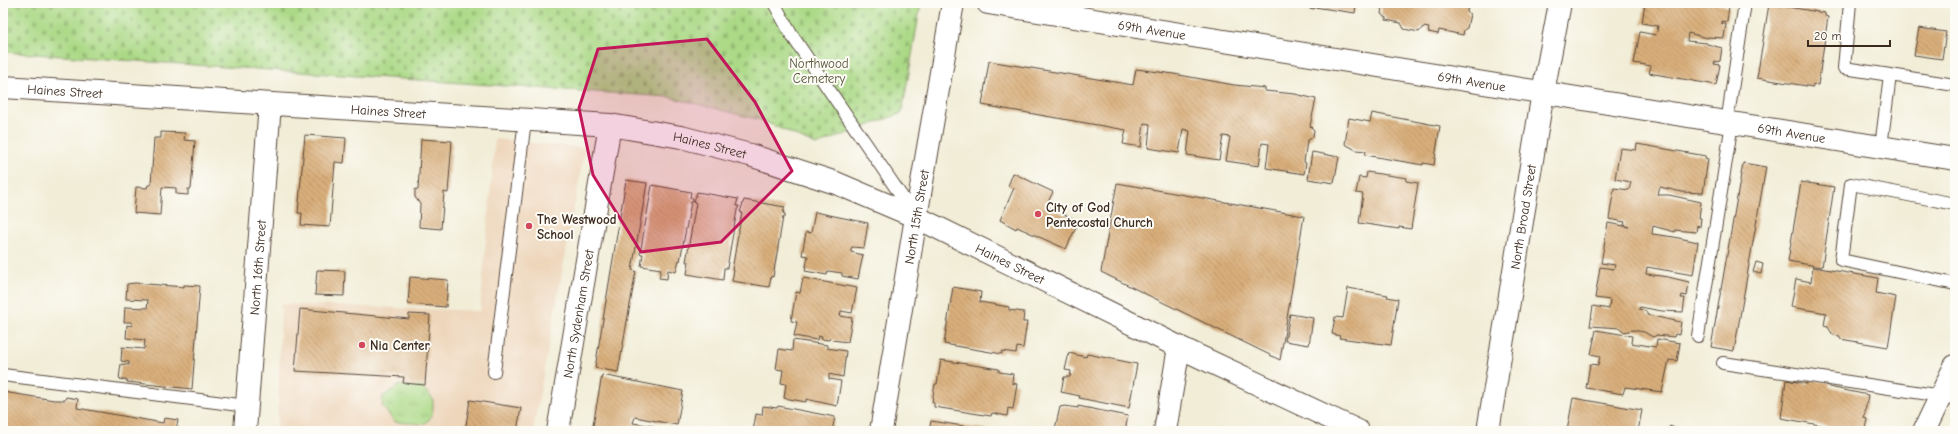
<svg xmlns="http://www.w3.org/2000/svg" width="1958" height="434" font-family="'Comic Neue',sans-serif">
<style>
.built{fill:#eed6bb}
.grass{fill:url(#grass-tufts);stroke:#738252}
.cemetery{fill:url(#cemetery-stones);stroke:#738252}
.building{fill:url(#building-back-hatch)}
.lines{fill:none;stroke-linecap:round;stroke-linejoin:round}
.service-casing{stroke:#56473a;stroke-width:14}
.minor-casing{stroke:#56473a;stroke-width:24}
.primary-casing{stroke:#56473a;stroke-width:24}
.service{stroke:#fff;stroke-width:12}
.minor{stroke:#fff;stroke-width:22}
.primary{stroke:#fff;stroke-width:22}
.marked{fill:#c2185b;fill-opacity:0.2;stroke:#c2185b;stroke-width:3;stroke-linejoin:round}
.poi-dot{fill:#d1495b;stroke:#fdfcf7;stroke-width:1.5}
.labels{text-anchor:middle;stroke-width:4;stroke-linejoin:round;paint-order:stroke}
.street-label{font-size:13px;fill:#3b2a1e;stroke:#fdfcf7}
.park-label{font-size:13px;fill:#575638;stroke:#fdfcf7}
.poi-label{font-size:13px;font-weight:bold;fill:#3b2a1e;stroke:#fdfcf7;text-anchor:start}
</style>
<defs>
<pattern id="grass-tufts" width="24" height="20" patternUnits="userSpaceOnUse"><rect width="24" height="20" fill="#abd986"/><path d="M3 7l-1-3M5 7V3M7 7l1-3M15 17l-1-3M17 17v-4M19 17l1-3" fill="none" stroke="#94ba73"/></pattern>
<pattern id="cemetery-stones" width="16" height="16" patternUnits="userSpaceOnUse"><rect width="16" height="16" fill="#abd986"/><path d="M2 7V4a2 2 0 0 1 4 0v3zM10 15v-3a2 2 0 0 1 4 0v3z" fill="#94ba73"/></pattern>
<pattern id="building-back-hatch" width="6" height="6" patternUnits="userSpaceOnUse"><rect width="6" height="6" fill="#d9af7c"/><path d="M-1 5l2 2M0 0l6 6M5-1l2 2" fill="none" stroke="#b18f65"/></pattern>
</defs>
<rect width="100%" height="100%" fill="#fdfcf7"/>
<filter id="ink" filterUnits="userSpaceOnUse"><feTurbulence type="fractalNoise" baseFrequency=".025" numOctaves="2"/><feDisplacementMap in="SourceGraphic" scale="8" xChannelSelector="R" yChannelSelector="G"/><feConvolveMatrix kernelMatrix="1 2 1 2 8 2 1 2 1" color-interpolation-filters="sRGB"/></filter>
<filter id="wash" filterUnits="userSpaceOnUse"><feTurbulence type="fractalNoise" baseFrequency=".012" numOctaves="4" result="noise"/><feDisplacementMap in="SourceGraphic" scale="16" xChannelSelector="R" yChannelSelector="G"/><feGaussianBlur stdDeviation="0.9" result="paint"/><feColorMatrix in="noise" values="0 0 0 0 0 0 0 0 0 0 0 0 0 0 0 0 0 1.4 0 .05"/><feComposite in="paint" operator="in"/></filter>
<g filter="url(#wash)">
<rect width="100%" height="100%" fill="#f1edd7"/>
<path class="built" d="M495,139L585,148L533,431H277L281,304L480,311Z"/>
<path class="grass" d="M400,385L422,387L433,399C433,410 434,419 423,424L395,422L382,406L383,396Z"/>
<path class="cemetery" d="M3,3H921L902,113L816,145L764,121L669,97L3,52Z"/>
<g id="blocks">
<path class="building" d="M1285,3H1356L1355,13L1314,7V9Z
M1380,3L1468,4L1467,12L1470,14L1467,28L1464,30L1463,35L1439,30L1438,34L1428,32L1429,28L1423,27L1419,32L1404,29L1401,23L1386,20V18L1381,14L1382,8H1379Z
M1645,3H1714L1729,7L1727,22L1721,21V23L1726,24L1724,38L1708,37V38L1688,33L1687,41L1707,43V44L1722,48L1720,61L1715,62L1714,64L1720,65L1716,85L1649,73L1651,66L1634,63L1640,32L1656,35L1657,32L1658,26L1642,23Z
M1769,4L1825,13V16L1828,17L1818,85L1813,84V87L1757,78Z
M1954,9L1955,10V27L1952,26Z
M1919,28L1946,32L1942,59L1914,55Z
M989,61L1133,85L1136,69L1174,74L1234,85L1265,88V91L1295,94L1316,99L1310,126L1314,130L1313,137L1307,141L1304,162L1306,163L1304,174L1266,168L1269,144L1262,143L1259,166L1226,161L1230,137L1223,136L1219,160L1187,155L1190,131L1183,129L1179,153L1148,148L1150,124L1144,123L1141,147L1123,144L1126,130L982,105Z
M1372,113L1440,126L1434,165L1423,163V165L1365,155L1366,151L1356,150L1345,144L1349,118L1370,122Z
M161,132L185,133L184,140L195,141L191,189H188V195L176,194V188L162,187L160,215L134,213L136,187L147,188L148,185H151L154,138H161Z
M305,135L346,138L344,163L335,162L330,227L301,225L302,213H298Z
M421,139L452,141L448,193L444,192L441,229L419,227L420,204L415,197V189L418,190Z
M1637,144L1706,156L1705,158L1708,159L1703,193L1682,192L1660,187L1659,190L1658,195H1669L1701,202L1699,218H1701L1700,227L1697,226L1696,232L1675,230V232L1653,226L1652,234L1674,237L1698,242L1693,275L1647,267L1646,274L1668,277L1689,282L1687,296L1682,295L1681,298H1685L1683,312L1662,311L1640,307L1639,309L1647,312V315L1681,322L1679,335L1675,334L1674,337L1657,335L1653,337L1644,332L1633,330L1624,332L1620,328L1590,326L1593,306L1609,309L1610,300L1595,298L1600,267L1614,269L1615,265L1601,263L1608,223L1629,227L1624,225L1625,222L1609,219L1614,188L1629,190L1631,182L1615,179L1620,148L1636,150Z
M1312,152L1339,157L1334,183L1308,179Z
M1743,163L1766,167L1734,351L1711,347Z
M1367,172L1407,178L1406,181L1418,183L1411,229L1399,227V229L1359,223L1363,194L1356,193L1359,177L1366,178Z
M1013,173L1053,192L1046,206L1079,221L1066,249L1017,227L1016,229L1000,220L1014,188L1008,186Z
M626,180L647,183L632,270L636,271L618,372L595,368Z
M1801,182L1834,187L1822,267L1788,261Z
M1117,183L1304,216L1280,360L1101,272Z
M652,185L691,192L690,198H693V202H691L680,261L679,260L676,272L668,270L667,279L659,278L661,269L641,266L643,254H640Z
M697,192L738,199L736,206H739L737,210L727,268H724L723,280L687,274L689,262H686L696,203L694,202Z
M744,200L785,207L783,213L785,214V217H783L773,277L771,276L769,287L732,281L734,270H732L742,212H740Z
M815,212L868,223L864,248L852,247L851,248V252L863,255L858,279L842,276V273L828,271L827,275L805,271L808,256L802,255L806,232L811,233Z
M1756,262L1763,264L1761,274L1753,272Z
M1813,267L1878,278L1876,293L1896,297L1888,347L1840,339V336L1833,335L1828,327L1824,326L1826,313L1791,307L1796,279L1811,282Z
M317,270L345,271L344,296L315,295Z
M410,277L448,280L446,307L408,304Z
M803,278L857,288L852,313L841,311L840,316L852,318L848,342L832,340L830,338L829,340L821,339L822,337L818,336L817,340L794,336L797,322L791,321L796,292L800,293Z
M135,283L184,287V285L200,286L192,389L127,382V380L119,379L121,364L129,365V362L121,361L122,347L144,349L145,340L126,338L127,325L132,326V322H124L125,307L147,308L148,300L126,299L127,284Z
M953,287L981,292L980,302L1009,307V310L1024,312L1023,322H1027L1023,348L1017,347L1016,353L1002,351V354L944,344Z
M1348,288L1388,295L1387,297L1398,299L1391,345L1339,338L1340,336L1332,334L1335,317L1343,318Z
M300,309L409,319V314L430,315L425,385L403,383L404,377L295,371Z
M1290,314L1313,318L1309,345L1285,341Z
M1596,330L1632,336L1631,343L1656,347L1657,339L1680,343L1677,361L1669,360L1662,392L1625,387L1623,394L1586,388L1590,364L1598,365L1599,361L1600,356L1591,354Z
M793,340L827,345V348L846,351L843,377L829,374V379L841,381L837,406L806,399V402L784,398L786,384L781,383L783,370L776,369L779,349L792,351Z
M1069,353L1086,357L1087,354L1137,364L1129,408L1079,398L1080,396L1061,392L1064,377H1070L1071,371L1065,370Z
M941,360L999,369V372L1013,374L1012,383L1017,384L1013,409L1008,408L1007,416L992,413L991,416L934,407V403L932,402L935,384H937Z
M602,375L683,391L677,425L635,417L633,423L653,426V427L668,431H592Z
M1807,379L1830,383L1829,387L1868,395L1864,418L1867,419L1865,429L1862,428V431H1853L1781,418L1786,380L1807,384Z
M3,392L54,400H65L66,397L78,399L77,408L163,423L164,418L178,420L176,431H5V428H3Z
M1573,398L1642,410L1638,431H1567Z
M470,400L521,408L517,431H465Z
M763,406L777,408L778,406L835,417L832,431H753L756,414L762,415Z
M1065,406L1078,408V406L1128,416L1125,431H1056L1055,429L1060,407Z
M931,421L989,430V431H929Z
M1670,426L1681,431H1667Z"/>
</g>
</g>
<g filter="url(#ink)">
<use href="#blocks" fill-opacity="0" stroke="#56473a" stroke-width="1"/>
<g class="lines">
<g class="service-casing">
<path id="service" d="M774,3L791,34L913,213
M1850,3L1844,68L1890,75
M1727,123L1745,3
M1881,147L1890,75L1955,85
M1955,204L1851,184L1841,260L1955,284
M1698,336L1732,123
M1723,363L1955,398
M494,372L525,120
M3,375L247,406"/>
</g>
<g class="minor-casing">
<g id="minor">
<path id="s1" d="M988,3L1955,159"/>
<path id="s2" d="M3,87L610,125L681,137L750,155L836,183L916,217L1179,347L1358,431"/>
<path id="s3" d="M245,431L270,104"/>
<path id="s4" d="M558,431L610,125"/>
<path id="s5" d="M881,431L916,217L953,3"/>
<path d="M1165,431L1179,347"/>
</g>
</g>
<g class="primary-casing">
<g id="primary">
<path id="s6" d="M1488,431L1543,92L1560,3"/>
<path d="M1924,431L1955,366"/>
</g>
</g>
<use href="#service" class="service"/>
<use href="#minor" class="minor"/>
<use href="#primary" class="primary"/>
</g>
</g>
<path class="marked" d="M707,39L755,102L792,171L721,242L641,252L593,175L579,108L598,49Z"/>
<g class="poi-dot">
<circle cx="1038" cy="214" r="4"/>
<circle cx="529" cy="226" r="4"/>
<circle cx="362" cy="345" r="4"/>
</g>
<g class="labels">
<g class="street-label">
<text dy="5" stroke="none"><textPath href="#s1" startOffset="166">69th Avenue</textPath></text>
<text dy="5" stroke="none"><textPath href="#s1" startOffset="490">69th Avenue</textPath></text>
<text dy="5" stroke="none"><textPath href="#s2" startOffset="62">Haines Street</textPath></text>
<text dy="5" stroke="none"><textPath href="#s2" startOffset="386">Haines Street</textPath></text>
<text dy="5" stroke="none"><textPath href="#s1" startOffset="814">69th Avenue</textPath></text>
<text dy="5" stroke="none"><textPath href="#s2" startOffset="710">Haines Street</textPath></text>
<text dy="5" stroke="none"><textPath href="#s5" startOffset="217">North 15th Street</textPath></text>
<text dy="5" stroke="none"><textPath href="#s6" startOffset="217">North Broad Street</textPath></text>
<text dy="5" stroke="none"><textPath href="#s2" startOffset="1034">Haines Street</textPath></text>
<text dy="5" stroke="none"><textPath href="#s3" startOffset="164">North 16th Street</textPath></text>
<text dy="5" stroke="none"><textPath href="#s4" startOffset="119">North Sydenham Street</textPath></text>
</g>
<g class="park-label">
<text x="819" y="68">Northwood<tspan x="819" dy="15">Cemetery</tspan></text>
</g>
<g class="poi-label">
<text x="1046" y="212">City of God<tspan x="1046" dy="15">Pentecostal Church</tspan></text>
<text x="537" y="224">The Westwood<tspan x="537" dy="15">School</tspan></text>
<text x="370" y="350">Nia Center</text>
</g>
</g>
<rect width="1958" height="434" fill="none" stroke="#fdfcf7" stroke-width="16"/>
<path d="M1808 40v6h82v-6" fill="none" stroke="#3b2a1e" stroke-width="2"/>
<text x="1814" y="40" font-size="12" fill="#3b2a1e" stroke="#fdfcf7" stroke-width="3" paint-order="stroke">20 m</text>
</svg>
